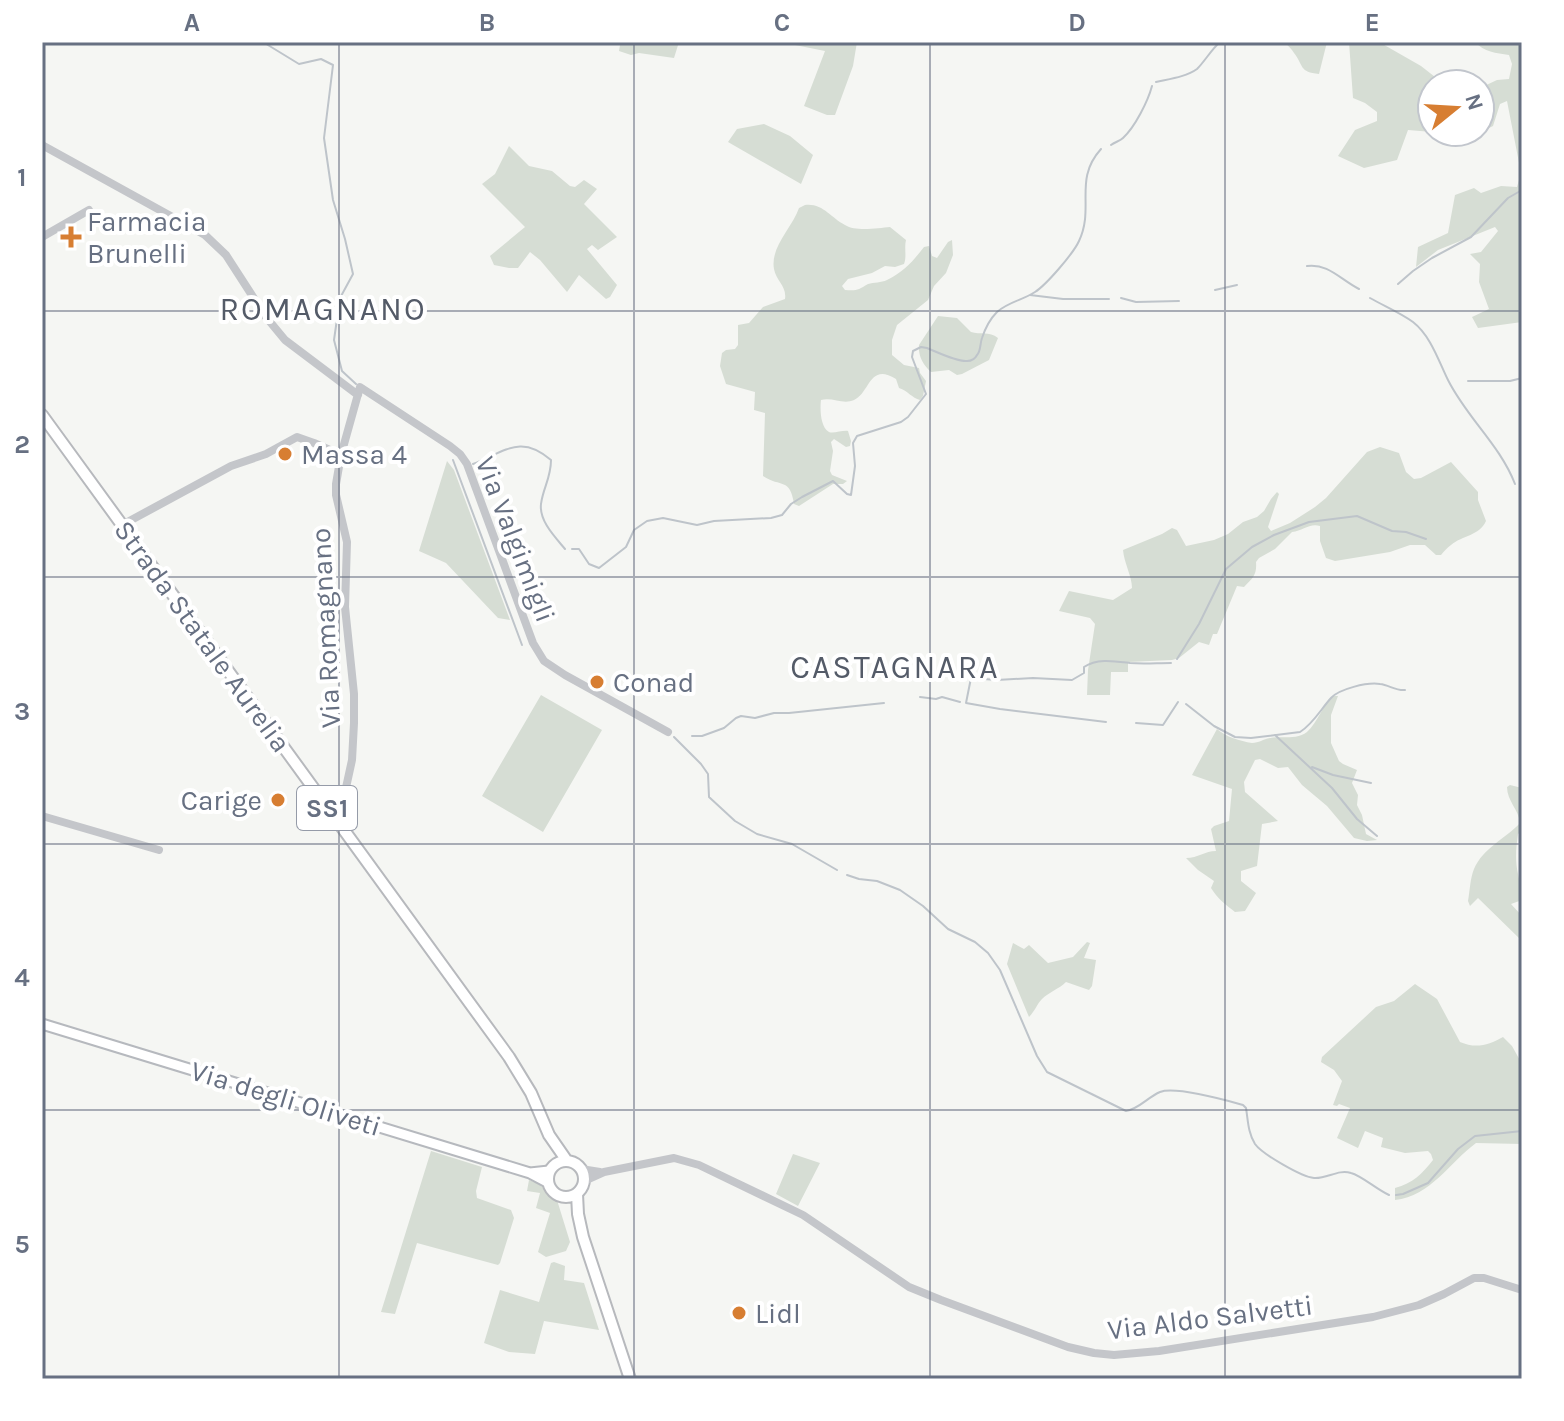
<svg xmlns="http://www.w3.org/2000/svg" width="1564" height="1421" font-family="Karla,sans-serif">
<style>
.green{fill:#d6ddd4}
.lines{fill:none;stroke-linecap:round;stroke-linejoin:round}
.stream{stroke:#bec4ca;stroke-width:2}
.secondary-casing{stroke:#b6b9be;stroke-width:13}
.primary-casing{stroke:#b7b9bd;stroke-width:14}
.tertiary{stroke:#c4c6ca;stroke-width:8}
.secondary{stroke:#fff;stroke-width:9}
.primary{stroke:#fff;stroke-width:10}
.grid{fill:none;stroke:#677082;stroke-width:2;stroke-opacity:0.55}
.poi-dot{fill:#d77e32;stroke:#fff;stroke-width:3}
.labels{text-anchor:middle;stroke-width:8;stroke-linejoin:round;paint-order:stroke}
.shield{fill:#fff;stroke:#959ba8;stroke-width:2}
.shield-label{font-size:26px;font-weight:bold;fill:#677082}
.poi-label{font-size:28px;fill:#677082;stroke:#fff;text-anchor:start}
.street-label{font-size:28px;fill:#677082;stroke:#fff}
.quarter-label{font-size:32px;letter-spacing:2px;fill:#545b68;stroke:#fff}
.neatline{fill:none;stroke:#677082;stroke-width:3}
.grid-label{font-size:26px;text-anchor:middle;font-weight:bold;fill:#677082}
</style>
<rect width="100%" height="100%" fill="#f5f6f3"/>
<path class="green" d="M611,42H679L674,58L639,53L631,55L619,51L620,45Z
M794,42H857L853,66L835,115H827L804,106L825,51L795,45Z
M1284,42H1327L1319,74C1299,72 1304,66 1294,53C1292,49 1288,46 1284,42Z
M1349,42H1379L1421,66L1444,84H1432V132L1408,130L1397,160L1364,168L1338,156L1355,130L1377,121V112L1365,103L1353,98Z
M1475,42H1522V322L1478,328L1472,317L1489,309L1479,282L1480,264L1470,254L1481,252L1498,231L1495,227L1438,250L1416,267L1418,247L1448,233L1455,195L1474,188L1481,193L1501,186L1517,187L1521,173L1507,101L1500,104L1493,126L1485,130L1480,128V88L1497,80L1509,79L1512,64L1509,55C1496,53 1484,52 1475,42Z
M764,124L790,136L813,155L801,184L728,142L737,129Z
M509,146L529,166L552,171L570,186L575,187L584,180L597,189L584,204L617,237L598,250L592,245L587,249L617,285L610,297L606,299L579,275L567,292L540,260L530,252L518,268H509L494,265L490,256L525,227L482,184L495,174Z
M805,205C823,203 831,218 845,225C856,232 878,228 890,227L906,240C904,248 907,257 904,264L895,267L885,266L872,273L848,279L842,286L845,290C857,291 858,290 868,284C874,282 881,283 887,280C905,271 912,262 924,247L929,246L932,256L937,258L948,242L952,240L953,255L946,273L934,286L928,300L897,325L892,340V355L904,365L919,368L920,373L926,381L923,396L920,400C912,398 908,391 899,388L896,379C869,362 870,393 854,400C843,405 833,397 821,400C820,408 820,427 829,432C833,434 843,430 848,431L851,441L850,446L846,447L834,439L831,442L833,451L830,471L832,475L847,481L843,484H833L799,506L794,504C790,477 781,488 763,476L765,413L754,410L755,392L726,384L720,366L722,353L726,350L735,349L738,345V325L749,323L763,307L785,299C787,286 776,281 774,269C770,247 792,228 799,208Z
M938,316L957,318L971,332C980,335 989,331 998,338L989,360L962,374L957,375L949,370L931,372C923,365 918,356 919,345Z
M1380,447L1399,453L1406,472L1414,479L1421,478L1451,462L1478,492V500L1486,521C1479,536 1463,535 1451,545C1447,548 1444,551 1441,555H1436L1425,545H1410L1390,552L1335,561L1326,558L1320,541V526C1309,523 1303,531 1292,532L1275,549L1259,558L1256,562C1257,575 1253,578 1244,587L1237,586L1217,634H1213L1209,645L1199,642L1179,658L1172,660L1128,662V672H1111L1110,695H1087L1088,670L1095,624L1090,618L1059,611L1069,591L1113,600L1132,588C1132,576 1124,563 1123,550L1162,534L1172,528L1177,530L1186,546L1214,540L1228,534L1243,522L1257,517L1264,511L1271,499L1277,492L1279,494L1268,527L1271,531L1290,523L1315,507L1326,498L1367,452Z
M447,461L454,470L510,620L498,618L446,563L419,551Z
M541,695L602,730L543,832L482,796Z
M1333,696H1338L1331,715V743L1339,761L1343,764L1357,770L1352,783L1358,795L1357,805L1362,815L1366,834L1377,840L1367,841L1354,838L1327,806L1302,785L1288,767L1278,768L1260,759L1255,760L1244,782L1245,792L1278,821L1262,824L1257,866L1241,871V881L1256,893L1245,911L1235,912C1226,905 1217,898 1211,888L1214,881L1198,870L1186,858C1198,858 1205,851 1216,851L1211,829L1214,826L1229,821L1232,789L1192,775L1217,729C1226,737 1240,741 1252,743C1259,743 1263,739 1270,738C1282,736 1297,740 1307,732C1318,722 1322,706 1333,696Z
M1510,785L1522,788V831L1518,834C1516,847 1515,861 1518,874C1520,884 1522,890 1522,900L1511,904L1522,916V941L1478,898L1470,906L1468,901C1470,890 1470,879 1474,869C1483,848 1505,839 1520,823C1519,810 1507,801 1507,787Z
M1087,942L1090,943L1084,958L1096,960L1092,986L1089,990L1066,982C1059,989 1049,992 1042,999C1037,1004 1035,1011 1029,1017L1007,964L1013,943L1024,949L1029,945L1048,963L1073,957Z
M1415,984L1437,999L1460,1042C1476,1049 1489,1045 1503,1037L1512,1046L1522,1064V1144L1476,1143C1449,1163 1431,1196 1395,1200V1188C1413,1183 1422,1174 1433,1160L1431,1154L1428,1151L1405,1153L1381,1147L1383,1138L1365,1131L1358,1148L1337,1138L1350,1108L1339,1104L1337,1106L1333,1105L1342,1081L1334,1070L1321,1062L1322,1057L1376,1007L1394,1001Z
M431,1151L482,1167L476,1191L477,1198L511,1210L514,1218L500,1263L498,1265L417,1243L395,1314L381,1312Z
M793,1154L820,1163L798,1206L776,1194Z
M529,1180C548,1186 542,1192 557,1200L570,1242L566,1251L546,1257L538,1252L550,1213L536,1208L540,1193L527,1191Z
M554,1262L565,1266L564,1280L584,1283L599,1330L544,1321L535,1354L509,1352L484,1343L500,1290L539,1302L551,1263Z"/>
<g class="lines">
<path class="stream" d="M263,42L299,64L321,59L333,65L324,138L333,200L345,239L353,274L340,298L334,340L342,371L356,384
M1156,82C1169,79 1186,77 1197,69C1205,61 1211,50 1220,42
M1111,145C1115,142 1120,141 1123,138C1135,127 1148,101 1152,86
M1307,266C1328,263 1341,280 1359,289
M1398,284L1413,271L1432,258L1471,237L1508,198L1522,190
M1215,290L1237,285
M1030,295L1063,299H1109
M1121,298L1136,302L1179,301
M1370,298C1384,306 1401,313 1413,322C1431,336 1439,362 1448,380C1467,418 1500,445 1515,484
M1468,381H1510L1522,378
M453,460L522,645
M473,464C506,451 521,434 551,460C551,478 543,488 541,504C539,521 555,537 565,549
M572,549H579L589,564L599,568L626,547L634,530L647,521L663,518L697,525L714,521L771,518L782,515L791,504L802,497L833,481L847,494L851,495L855,466L853,443L857,436L901,422L908,417L926,394L912,357L913,351L921,347L927,348C937,352 957,362 967,361C971,361 975,359 977,355C981,351 980,343 982,338C985,329 991,318 997,312C1008,302 1023,300 1035,292C1046,285 1073,254 1079,241C1095,207 1073,180 1101,149
M1177,659L1199,624L1226,569L1252,547L1274,535L1309,522L1357,516L1392,531L1406,532L1426,539
M920,697L936,699L942,697L960,702
M1186,704L1214,726L1235,737L1251,738L1300,732C1313,724 1321,709 1331,698C1339,689 1367,682 1380,684C1389,685 1396,691 1405,690
M1106,722L1000,709L966,703L971,678L997,680L1033,678L1072,680L1084,673V667C1097,658 1114,661 1130,663C1143,664 1157,663 1171,663
M1136,723L1163,725L1178,702
M1275,735L1332,788L1357,819L1377,836
M692,736H702L724,728L736,718L741,716L755,718L774,713H789L884,703
M674,737L701,764L708,774L709,797L735,821L757,834L792,844L837,870
M1312,767L1333,775L1371,783
M847,875L859,879L877,881L900,890L923,906L948,929L975,942L988,953L1000,970L1037,1056L1047,1072L1126,1111C1139,1109 1148,1097 1160,1092C1176,1086 1225,1100 1243,1105L1246,1108C1248,1120 1248,1133 1255,1144C1262,1154 1302,1177 1314,1178C1327,1179 1338,1169 1351,1173C1362,1176 1376,1189 1389,1195
M1396,1195L1403,1194L1428,1183L1458,1149L1475,1136L1522,1131"/>
<g class="secondary-casing">
<path id="secondary" d="M42,1024L530,1173L547,1182
M530,1173L549,1171"/>
</g>
<g class="primary-casing">
<path id="primary" d="M42,415L509,1057L531,1093L549,1135L567,1161
M548 1179a18 18 0 1 1 36 0a18 18 0 1 1-36 0Z
M577,1194L578,1214L583,1237L630,1379"/>
</g>
<path class="tertiary" d="M42,145L205,235L226,255L266,317L285,340L358,395
M42,237L89,210
M122,525L231,466L266,454L297,437L314,443L341,455
M42,816L159,850
M336,821L342,806L352,760L354,723V694L345,607L347,542L336,495V484L341,455L360,387L450,446L460,454L467,464L533,643L544,661L565,675L668,732
M581,1169L600,1172
M584,1181L604,1172L674,1158L699,1165L803,1215L909,1287L941,1300L1068,1347L1094,1353L1114,1355L1159,1351L1373,1317L1419,1305L1444,1294L1474,1278H1484L1522,1290"/>
<use href="#secondary" class="secondary"/>
<use href="#primary" class="primary"/>
</g>
<path class="grid" d="M339,42V1379M634,42V1379M930,42V1379M1225,42V1379M42,311H1522M42,577H1522M42,844H1522M42,1110H1522"/>
<g class="poi-dot">
<path d="M67 225h8v8h8v8h-8v8h-8v-8h-8v-8h8z"/>
<circle cx="285" cy="454" r="8"/>
<circle cx="597" cy="682" r="8"/>
<circle cx="278" cy="800" r="8"/>
<circle cx="739" cy="1313" r="8"/>
</g>
<g class="labels">
<rect class="shield" x="297" y="786" width="60" height="44" rx="6"/>
<g class="shield-label">
<text x="327" y="817">SS1</text>
</g>
<g class="poi-label">
<text x="87" y="231">Farmacia<tspan x="87" dy="32">Brunelli</tspan></text>
<text x="301" y="464">Massa 4</text>
<text x="613" y="692">Conad</text>
<text x="262" y="810" text-anchor="end">Carige</text>
<text x="755" y="1323">Lidl</text>
</g>
<g class="street-label">
<text transform="translate(516 539) rotate(69)" y="10">Via Valgimigli</text>
<text transform="translate(325 628) rotate(-93)" y="10">Via Romagnano</text>
<text transform="translate(203 636) rotate(54)" y="10">Strada Statale Aurelia</text>
<text transform="translate(286 1098) rotate(17)" y="10">Via degli Oliveti</text>
<text transform="translate(1210 1317) rotate(-7)" y="10">Via Aldo Salvetti</text>
</g>
<g class="quarter-label">
<text x="323" y="320">ROMAGNANO</text>
<text x="895" y="678">CASTAGNARA</text>
</g>
</g>
<rect width="1564" height="1421" fill="none" stroke="#ffffff" stroke-width="88"/>
<g transform="translate(1456 108) rotate(72)"><circle r="38" fill="#ffffff" stroke="#c2c6cd" stroke-width="2"/>
<path d="M0-6L14 30L0 20L-14 30Z" fill="#d77e32"/>
<text y="-12" font-size="22" font-weight="bold" text-anchor="middle" fill="#677082">N</text>
</g>
<rect x="44" y="44" width="1476" height="1333" class="neatline"/>
<g class="grid-label">
<text x="192" y="31">A</text>
<text x="487" y="31">B</text>
<text x="782" y="31">C</text>
<text x="1077" y="31">D</text>
<text x="1372" y="31">E</text>
<text x="22" y="186">1</text>
<text x="22" y="453">2</text>
<text x="22" y="720">3</text>
<text x="22" y="986">4</text>
<text x="22" y="1253">5</text>
</g>
</svg>
